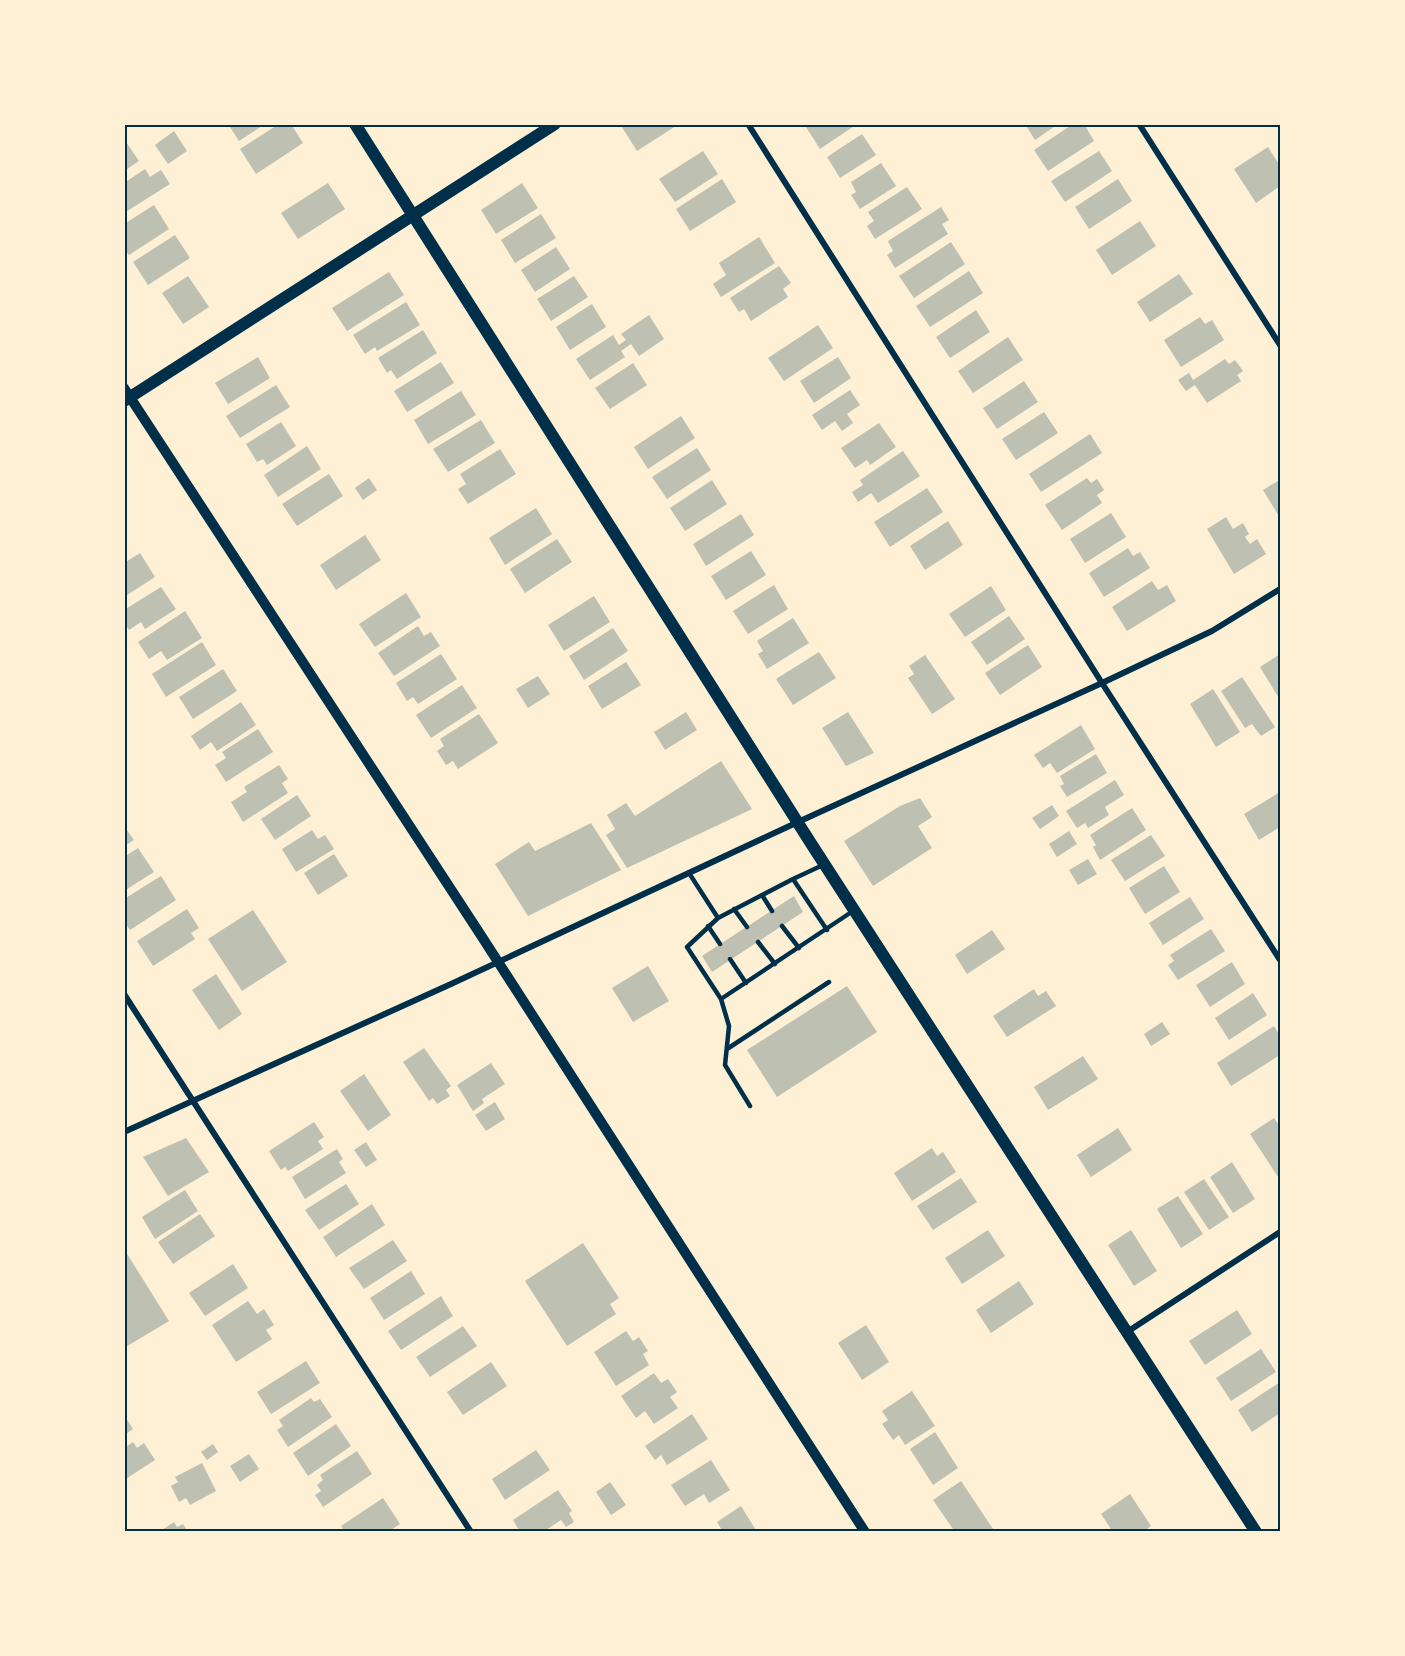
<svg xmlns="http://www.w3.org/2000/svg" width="1405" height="1656" font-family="'DejaVu Sans',sans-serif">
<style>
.building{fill:#bec0b2}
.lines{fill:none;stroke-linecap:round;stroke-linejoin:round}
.service{stroke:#003049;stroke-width:4.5}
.minor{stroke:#003049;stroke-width:6}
.tertiary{stroke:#003049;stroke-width:10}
.secondary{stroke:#003049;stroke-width:12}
.neatline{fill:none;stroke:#003049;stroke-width:2}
</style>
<rect width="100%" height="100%" fill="#fdf0d5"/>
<path class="building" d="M228,124H265L239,141Z
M279,124H291L303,143L256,174L240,149Z
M620,124H679L637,151Z
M810,124H857L820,149L806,127Z
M1025,124H1058L1035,140Z
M1073,124H1084L1094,141L1048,171L1034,150Z
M174,131L187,151L168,164L155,145Z
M862,134L876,155L840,178L827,157Z
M124,139L139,161L124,171Z
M1268,147L1280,166V186L1256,203L1234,169Z
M703,151L718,174L675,202L659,179Z
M1099,151L1112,171L1065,202L1051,181Z
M881,163L896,186L860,209L851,195L856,192L851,182Z
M145,169L150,177L161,170L170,184L124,213V183Z
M722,179L736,202L690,231L676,209Z
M1118,179L1132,201L1089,229L1075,207Z
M328,183L345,209L298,239L281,213Z
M522,183L538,208L496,234L481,210Z
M907,187L922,209L875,239L867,226L874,221L868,212Z
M154,205L169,229L129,255L124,249V224Z
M941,207L949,220L942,224L948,234L895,268L887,255L893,251L888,241Z
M541,214L556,238L515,263L501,240Z
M1140,221L1156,246L1112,275L1096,250Z
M175,235L190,258L148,285L133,262Z
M759,237L775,263L721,297L713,284L726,275L719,263Z
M951,242L965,264L914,298L899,276Z
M556,247L570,269L535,292L521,270Z
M779,266L791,283L783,289L788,297L751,321L744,309L739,312L730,298Z
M969,271L983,293L930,327L916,306Z
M389,272L404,295L347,331L332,308Z
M1179,274L1193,294L1150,322L1137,302Z
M188,276L209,307L183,324L162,293Z
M574,276L588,297L551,321L537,299Z
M406,302L420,325L377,351L375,347L365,354L353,335Z
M592,304L606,327L570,350L556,327Z
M976,310L990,332L950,358L936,337Z
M649,315L664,339L639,356L631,344L621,351L625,357L590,380L576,359L613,335L619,345L626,340L621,334Z
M1200,317L1205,324L1212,320L1224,340L1181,367L1164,340Z
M818,325L833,348L784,381L768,358Z
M423,330L437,353L397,379L391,370L387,373L378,358Z
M1008,337L1023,360L973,393L958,371Z
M258,357L270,378L228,404L215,383Z
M838,357L851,378L814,403L800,381Z
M1225,359L1229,364L1235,360L1243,371L1237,375L1241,381L1207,403L1195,385L1186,391L1178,380L1189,373L1193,380Z
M441,362L454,383L407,412L394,391Z
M633,363L647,385L610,409L595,388Z
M1024,381L1038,402L997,429L983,408Z
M276,385L290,407L240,438L226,416Z
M850,390L860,405L847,414L853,423L842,431L835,421L822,430L812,415Z
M461,391L476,415L428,444L414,420Z
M1044,412L1058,433L1016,460L1002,439Z
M681,416L695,438L648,469L634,447Z
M481,420L495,443L448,472L433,449Z
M281,422L296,446L267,465L263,459L257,462L246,444Z
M879,423L896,447L870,465L867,460L855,468L841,448Z
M1090,434L1102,453L1041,492L1029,474Z
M307,446L321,469L278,497L264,475Z
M697,448L711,470L667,499L652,477Z
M500,449L516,474L468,504L458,489L466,484L460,474Z
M903,451L920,476L878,503L871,493L858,502L852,492L863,485L860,480Z
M329,474L343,496L297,526L282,504Z
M369,478L377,490L363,500L355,488Z
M1087,478L1091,483L1097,479L1104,490L1097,495L1102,503L1062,530L1045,505Z
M712,480L727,504L685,531L670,508Z
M1278,481L1280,485V518L1263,490Z
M927,488L943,512L890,547L874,522Z
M536,508L552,534L505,565L489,538Z
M1111,513L1126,537L1085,563L1070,539Z
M741,514L754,535L706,566L693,544Z
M1226,517L1233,529L1243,523L1249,534L1245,537L1250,544L1257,539L1266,554L1234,574L1207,529Z
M948,521L963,545L925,570L910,546Z
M365,535L381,560L336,590L320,565Z
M557,539L572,562L525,593L510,569Z
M1128,548L1133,556L1140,552L1150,568L1104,597L1089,573Z
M751,551L766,575L726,600L711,576Z
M140,553L155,577L124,597V563Z
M1152,581L1158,590L1167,585L1176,601L1127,631L1112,607Z
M774,585L788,609L748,634L733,611Z
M991,586L1006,610L965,637L949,614Z
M161,587L176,609L145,629L141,622L129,630L124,622V610Z
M406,593L421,617L375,647L359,624Z
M594,596L610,622L564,651L548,625Z
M185,611L202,638L167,660L161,651L149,659L138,642Z
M1009,616L1025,639L987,665L971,642Z
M793,618L809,643L767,669L758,654L763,651L757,641Z
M418,626L424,636L431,632L440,646L394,676L378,653Z
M613,628L628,651L584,680L569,656Z
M202,642L216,665L166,697L152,674Z
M1028,645L1042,667L1000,695L985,673Z
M819,652L836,678L793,705L776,679Z
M441,654L457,679L418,704L413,697L407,701L396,683Z
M1280,654V700L1260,667Z
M925,655L955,699L932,714L908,678L914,674L909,666Z
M626,662L641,685L602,709L588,686Z
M223,669L237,691L193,719L179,697Z
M538,676L550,694L528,708L516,689Z
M1242,677L1275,727L1261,736L1252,724L1245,728L1221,691Z
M462,685L477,708L431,738L416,715Z
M1213,689L1240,732L1216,747L1190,704Z
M241,702L256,725L217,751L211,742L200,750L191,736Z
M686,712L697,730L665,750L654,732Z
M848,712L874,753L846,766L822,728Z
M479,714L498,743L458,769L453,761L446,765L437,751L444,746L440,739Z
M1081,725L1095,749L1057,773L1050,763L1043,768L1034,755Z
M258,729L273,752L226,782L215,765L226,758L222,752Z
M1096,754L1107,773L1067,797L1060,786L1064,784L1060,776Z
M721,761L752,809L627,868L606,835L615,829L607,815L626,803L635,816Z
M279,765L288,779L282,783L288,793L243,822L231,802L247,792L244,787Z
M1115,780L1124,795L1105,807L1109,815L1088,828L1085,823L1077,828L1066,811Z
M1280,792V827L1259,840L1244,814Z
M297,795L311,816L275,840L261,819Z
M920,798L932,817L918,826L932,848L873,886L844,841L900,806Z
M1052,805L1059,816L1040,829L1032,818Z
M1132,808L1146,830L1100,860L1093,847L1096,845L1090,835Z
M591,823L621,870L528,916L495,864L529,842L535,851Z
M124,826L134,840L124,846Z
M312,830L318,839L325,835L334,849L296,872L282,849Z
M1069,831L1077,844L1057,857L1049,844Z
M1151,835L1165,856L1125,881L1111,860Z
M138,848L154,872L124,891V857Z
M334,854L348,876L318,895L304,873Z
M1088,859L1097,874L1078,885L1069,870Z
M1164,866L1180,892L1145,914L1129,888Z
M161,876L176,900L130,930L124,921V899Z
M794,896L803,912L712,972L702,956Z
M1190,897L1204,919L1163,945L1149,923Z
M187,909L199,928L191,933L195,939L153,966L137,941Z
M253,910L287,962L242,991L208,939Z
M1211,929L1225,951L1178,980L1168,965L1174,961L1170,955Z
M992,930L1005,949L967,974L955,955Z
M1232,962L1245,984L1210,1007L1196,985Z
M648,966L669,1001L633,1022L612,988Z
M216,974L242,1014L219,1030L192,990Z
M847,986L877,1032L777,1097L747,1050Z
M1034,989L1038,996L1046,991L1056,1006L1007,1037L993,1016Z
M1253,993L1267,1015L1229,1040L1215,1018Z
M1162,1022L1170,1034L1151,1046L1144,1034Z
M1274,1026L1280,1036V1055L1231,1086L1217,1063Z
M424,1048L451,1086L446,1090L450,1096L437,1104L433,1098L429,1101L403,1062Z
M1083,1056L1098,1079L1048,1110L1034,1087Z
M491,1063L505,1084L482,1099L484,1103L473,1111L457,1085Z
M364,1074L391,1115L368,1131L340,1091Z
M495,1102L505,1119L486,1131L475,1115Z
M1274,1118L1280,1127V1180L1250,1134Z
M314,1122L324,1137L318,1141L323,1149L288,1171L285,1167L281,1170L269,1151Z
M1118,1128L1132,1150L1091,1177L1077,1155Z
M186,1138L209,1172L168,1196L143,1157Z
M366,1142L377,1160L366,1167L354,1150Z
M932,1148L937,1156L943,1152L956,1172L912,1201L894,1173Z
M337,1149L343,1159L339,1162L346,1173L305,1199L292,1177Z
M1232,1162L1255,1199L1233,1213L1210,1177Z
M961,1178L977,1202L933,1230L917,1206Z
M1204,1179L1229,1217L1209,1230L1184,1192Z
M346,1184L359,1204L319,1230L305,1210Z
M185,1190L198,1211L155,1239L142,1217Z
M1178,1196L1203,1234L1181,1248L1157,1209Z
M372,1204L385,1225L336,1257L323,1237Z
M200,1214L215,1236L173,1264L158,1242Z
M988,1230L1005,1256L962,1284L945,1258Z
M1131,1230L1157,1271L1134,1286L1108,1245Z
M393,1240L407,1261L364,1289L349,1268Z
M583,1243L619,1298L610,1304L616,1314L567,1346L525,1281Z
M124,1249L169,1321L124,1348Z
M233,1264L248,1288L205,1316L189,1293Z
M411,1271L425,1294L384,1320L370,1298Z
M1019,1281L1034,1304L991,1333L976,1310Z
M441,1296L453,1316L401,1350L388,1331Z
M248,1301L257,1314L264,1309L274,1325L266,1330L272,1339L236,1362L212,1325Z
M1237,1310L1252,1334L1205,1365L1189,1341Z
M866,1325L889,1362L862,1380L838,1343Z
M463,1326L477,1346L430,1377L416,1357Z
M626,1331L633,1341L639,1337L648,1351L643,1354L649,1365L616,1386L594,1352Z
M1261,1349L1276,1372L1231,1401L1216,1378Z
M306,1361L320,1383L271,1414L257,1392Z
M491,1362L507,1386L463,1415L447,1392Z
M654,1373L661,1383L668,1379L677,1392L670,1397L678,1408L654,1424L645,1411L636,1418L621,1396Z
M1280,1382V1413L1252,1432L1238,1410Z
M912,1391L935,1426L905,1445L899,1435L893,1440L882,1424L888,1420L882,1411Z
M311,1398L314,1402L320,1399L332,1417L288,1447L277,1430L283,1426L279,1420Z
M692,1414L708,1439L667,1465L661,1455L655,1460L645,1446Z
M124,1415L133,1429L124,1435Z
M336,1424L351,1446L308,1476L293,1453Z
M935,1432L958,1468L933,1485L910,1449Z
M133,1442L137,1448L144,1443L155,1460L124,1480V1448Z
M213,1444L218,1452L207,1460L201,1452Z
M536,1450L550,1470L505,1500L492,1479Z
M357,1451L372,1474L323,1507L315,1495L321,1491L317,1485L323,1480L320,1475Z
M249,1454L259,1469L240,1482L230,1466Z
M711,1460L730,1490L709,1503L704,1494L685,1506L671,1485Z
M202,1463L216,1491L190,1505L186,1498L179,1502L171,1486L178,1482L175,1477Z
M961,1481L995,1532H955L933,1500Z
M610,1482L626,1505L611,1515L596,1492Z
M558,1490L572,1511L569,1513L574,1522L566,1527L561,1520L543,1532H520L513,1520Z
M1130,1494L1151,1526L1143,1532H1113L1101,1514Z
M383,1498L400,1524L388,1532H345L341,1526Z
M741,1506L757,1532H723L717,1522Z
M174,1522L177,1527L183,1524L188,1532H159Z"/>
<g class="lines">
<path class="service" d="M689,873L718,918L687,947L721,999L853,911
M793,879L823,865
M762,895L772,911
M734,909L747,927
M718,918L793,879L827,930
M708,926L720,944
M782,926L799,948
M758,942L775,964
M730,959L746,983
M721,999L729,1026L725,1065L750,1106
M727,1049L829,982"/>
<path class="minor" d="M748,124L1102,683L1280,960
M1139,124L1280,345
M124,994L471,1532
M124,1132L451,984L798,822L1102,683L1212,631L1280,589
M1127,1332L1280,1232"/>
<path class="tertiary" d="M124,388L484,940L865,1532"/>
<path class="secondary" d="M355,124L812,845L1256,1532
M124,401L555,124"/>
</g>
<rect width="1405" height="1656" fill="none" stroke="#fdf0d5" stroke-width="252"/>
<rect x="126" y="126" width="1153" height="1404" class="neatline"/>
</svg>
